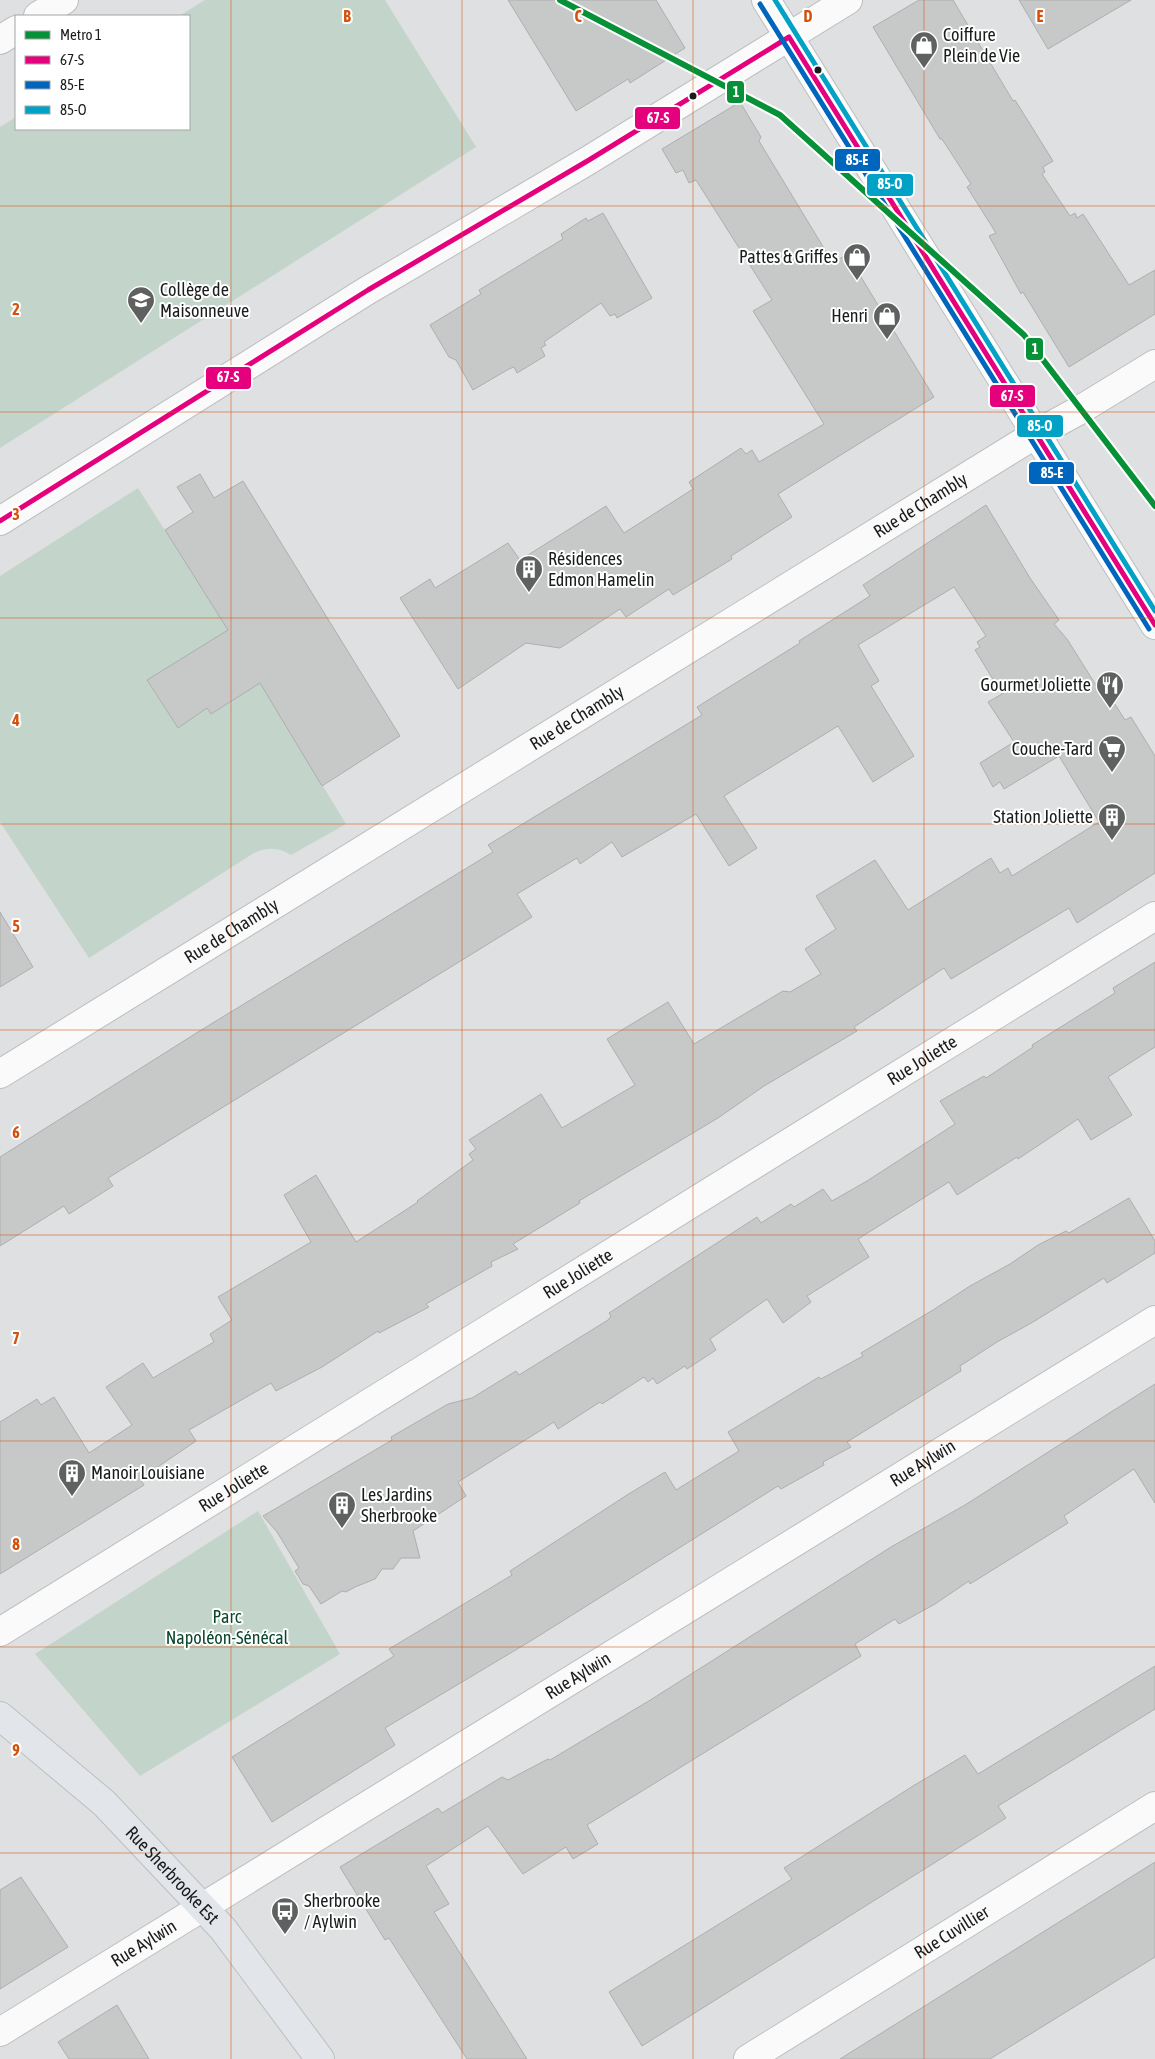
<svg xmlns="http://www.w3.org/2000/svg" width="1155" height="2059" font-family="'Asap Condensed',sans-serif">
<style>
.green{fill:#c3d4ca}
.building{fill:#c7c8c8;stroke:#adaeae}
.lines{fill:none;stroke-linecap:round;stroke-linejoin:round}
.minor-casing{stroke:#bdbebf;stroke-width:30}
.major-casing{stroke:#bdbebf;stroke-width:30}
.minor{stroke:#fafafa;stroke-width:28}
.major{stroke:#e2e6ea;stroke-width:28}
.bus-1-casing{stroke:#fff;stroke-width:9}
.bus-2-casing{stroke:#fff;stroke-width:9}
.bus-3-casing{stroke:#fff;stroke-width:9}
.bus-1{stroke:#e5007d;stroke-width:5}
.bus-2{stroke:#0065bd;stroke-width:5}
.bus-3{stroke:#01a2c5;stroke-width:5}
.metro-1-casing{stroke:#fff;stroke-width:10}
.metro-1{stroke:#069037;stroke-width:6}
.grid{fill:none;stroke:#d3530e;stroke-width:1;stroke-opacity:0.55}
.bus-dot{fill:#1a1c1c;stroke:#fff;stroke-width:2}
.labels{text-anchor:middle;stroke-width:4;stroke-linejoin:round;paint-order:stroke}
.poi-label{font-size:18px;fill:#1a1c1c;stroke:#fff;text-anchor:start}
.street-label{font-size:18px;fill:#1a1c1c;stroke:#fff}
.park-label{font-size:18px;fill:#0a472c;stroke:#fff}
.grid-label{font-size:16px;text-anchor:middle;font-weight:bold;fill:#d3530e;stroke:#fff;stroke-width:4;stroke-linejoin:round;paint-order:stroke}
.line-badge{stroke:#fff;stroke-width:2}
.badge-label{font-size:14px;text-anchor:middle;font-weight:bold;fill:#fff}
</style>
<rect width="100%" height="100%" fill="#dfe0e1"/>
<path class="green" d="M205,0H385L476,147L0,448V127L16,117V129H189V16H179Z
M138,488L228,630L147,681L178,728L207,708L211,714L260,683L346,824L291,855C279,847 267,847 254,853L89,958L0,822V576Z
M258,1511L340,1654L140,1776L35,1654Z"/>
<path class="building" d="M508,0H656L685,48L630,83L628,79L576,111Z
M919,0H953L1013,101L1015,100L1053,161L1043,167L1045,172L1042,174L1070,216L1075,213L1077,218L1083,214L1129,285L1155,270V314L1069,367L1023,292L1021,294L989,236L996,233L967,187L971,184L942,139H940L873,27Z
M1019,0H1131L1048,49Z
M740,102L761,137L759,141L833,263L847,254L934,397L778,494L792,517L731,556L732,559L701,578L673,595L669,589L626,617L620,609L560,648L526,643L458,689L400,598L430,579L435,588L508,543L520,560L606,506L624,533L693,489L689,482L741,448L746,454L752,450L759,462L824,424L753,311L772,300L696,180L689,183L683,170L676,173L662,149Z
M603,213L652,298L617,318L615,314L610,316L601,303L544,342L546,345L541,348L545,356L517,373L514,367L509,369L473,390L456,360L449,357L430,325L481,294L479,290L563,239L561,234L586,218L588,221Z
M200,474L214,498L243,481L400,736L322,786L260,683L211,714L207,708L178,728L147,680L228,630L165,530L193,512L177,487Z
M986,505L1030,578L1059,620L1054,624L1067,639L1099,690L1104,687L1125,720L1131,717L1155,756V873L1077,923L1069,908L951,979L944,968L854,1027L857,1031L764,1086L718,1118L579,1201L580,1203L513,1244L518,1249L491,1262L492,1266L426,1304L429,1307L379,1333L378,1331L322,1367L276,1391L271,1383L189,1430L196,1441L140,1479L144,1485L0,1574V1422L37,1399L41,1405L54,1397L89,1453L132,1425L106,1387L143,1363L153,1378L214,1342L210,1334L232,1320L218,1297L311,1242L284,1195L316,1175L356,1242L418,1202L417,1201L473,1160L469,1154L476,1149L469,1140L541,1094L562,1128L635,1085L607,1039L668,1002L694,1044L783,991L790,992L821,974L805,949L836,929L816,896L875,860L908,910L991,858L1000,873L1008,868L1012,876L1099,822L1059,756L1004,789L1000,782L993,787L980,763L1014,742L988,702L1002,694L975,650L980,647L977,642L986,636L954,587L858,645L879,681L871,686L914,756L873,782L838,726L724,796L757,848L729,866L696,814L622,857L612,842L580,864L577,858L517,894L532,917L108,1178L113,1186L69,1214L64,1206L0,1246V1157L198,1032L493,852L488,845L702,715L697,707L800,643L799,641L870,596L863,585Z
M0,912L33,967L0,987Z
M1155,962V1047L1108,1077L1132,1115L1091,1140L1078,1119L1018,1159L1017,1157L957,1195L949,1182L858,1239L869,1257L807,1296L811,1302L783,1323L767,1299L710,1339L716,1350L687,1369L685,1366L657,1384L653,1378L648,1382L644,1377L602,1404L600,1402L558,1429L554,1422L458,1482L466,1496L413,1531L420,1558H401L393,1569H382L375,1579L355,1587L346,1592L342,1591L321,1604L309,1586L303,1584L295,1571L299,1568L277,1532L263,1516L392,1440L391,1437L448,1404L472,1398L516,1371L519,1375L608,1320L611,1316L609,1313L757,1217L761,1223L791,1204L794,1207L823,1189L832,1201L867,1181L955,1124L940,1101L984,1076L986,1078L1033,1047L1032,1045L1115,993L1113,988Z
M1129,1198L1155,1241V1253L1107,1283L1104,1278L1033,1322L997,1342L960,1366L961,1371L847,1442L851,1447L823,1462L824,1465L781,1489L778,1486L529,1642L385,1728L395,1745L272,1822L232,1757L394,1656L389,1649L512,1575L510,1571L627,1495L665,1472L676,1490L739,1451L728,1432L819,1377L821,1379L863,1356L861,1353L933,1310L970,1286L1010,1264L1038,1245L1066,1231L1069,1233Z
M1155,1384V1503L1134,1469L1064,1516L1068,1523L970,1584L969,1581L935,1604L899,1624L895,1619L855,1644L861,1656L587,1825L598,1844L573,1859L566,1847L523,1874L488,1826L426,1866L449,1904L434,1912L527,2059H467L389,1938L385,1940L340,1867L438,1808L442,1813L502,1777L508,1780L548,1759L550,1760L652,1699L891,1547L965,1505Z
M1155,1666V1709L998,1806L1006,1818L642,2046L609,1992L792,1879L784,1868L913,1786L965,1755L978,1774Z
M1155,1862V1957L990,2059H840Z
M21,1877L68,1947L0,1989V1890Z
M117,2005L149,2059H69L58,2042Z"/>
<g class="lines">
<g class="minor-casing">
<g id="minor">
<path d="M766,0L1155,625"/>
<path d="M38,16L64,0"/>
<path d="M0,40L16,30"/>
<path d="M0,521L368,290L589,160L848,0"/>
<path id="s1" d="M0,1074L1036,434L1078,411L1155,364"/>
<path id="s2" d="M0,1632L1155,916"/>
<path id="s3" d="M0,2032L1155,1320"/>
<path id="s4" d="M748,2059L1155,1806"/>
</g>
</g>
<g class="major-casing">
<g id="major">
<path id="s5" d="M0,1716L104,1803L223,1929L320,2059"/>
</g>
</g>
<use href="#minor" class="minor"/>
<use href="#major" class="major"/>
<g class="bus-1-casing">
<path id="bus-1" d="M0,521L368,290L589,160L789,37L1155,625"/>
</g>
<g class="bus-2-casing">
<path id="bus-2" d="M760,4L1149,629"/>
</g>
<g class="bus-3-casing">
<path id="bus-3" d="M775,0L1155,611"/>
</g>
<use href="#bus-1" class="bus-1"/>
<use href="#bus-2" class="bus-2"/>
<use href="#bus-3" class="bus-3"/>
<g class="metro-1-casing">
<path id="metro-1" d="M560,0L780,115L1024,335L1155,506"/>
</g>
<use href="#metro-1" class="metro-1"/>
</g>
<path class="grid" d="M231,0V2059M462,0V2059M693,0V2059M924,0V2059M0,206H1155M0,412H1155M0,618H1155M0,824H1155M0,1030H1155M0,1235H1155M0,1441H1155M0,1647H1155M0,1853H1155"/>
<defs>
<g id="shop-pin" transform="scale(1.4375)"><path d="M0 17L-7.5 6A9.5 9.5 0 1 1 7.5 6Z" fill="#5f6161" stroke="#fff"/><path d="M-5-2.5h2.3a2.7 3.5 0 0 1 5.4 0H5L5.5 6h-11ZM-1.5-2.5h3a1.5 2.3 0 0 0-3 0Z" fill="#fff"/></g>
<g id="university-pin" transform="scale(1.4375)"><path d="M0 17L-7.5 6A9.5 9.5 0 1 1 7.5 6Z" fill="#5f6161" stroke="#fff"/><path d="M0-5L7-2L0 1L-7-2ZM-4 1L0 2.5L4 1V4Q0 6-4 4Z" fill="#fff"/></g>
<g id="building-pin" transform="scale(1.4375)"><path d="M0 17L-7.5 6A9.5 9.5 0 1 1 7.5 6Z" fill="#5f6161" stroke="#fff"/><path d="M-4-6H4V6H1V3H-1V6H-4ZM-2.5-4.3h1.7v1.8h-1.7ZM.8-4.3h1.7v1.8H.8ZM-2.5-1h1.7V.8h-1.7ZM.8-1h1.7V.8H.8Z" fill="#fff"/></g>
<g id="restaurant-pin" transform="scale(1.4375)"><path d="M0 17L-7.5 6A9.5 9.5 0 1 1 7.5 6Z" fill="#5f6161" stroke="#fff"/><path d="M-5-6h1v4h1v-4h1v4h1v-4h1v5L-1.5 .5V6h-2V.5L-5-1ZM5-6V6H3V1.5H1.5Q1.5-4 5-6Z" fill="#fff"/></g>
<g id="supermarket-pin" transform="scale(1.4375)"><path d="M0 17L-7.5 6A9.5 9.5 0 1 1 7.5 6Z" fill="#5f6161" stroke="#fff"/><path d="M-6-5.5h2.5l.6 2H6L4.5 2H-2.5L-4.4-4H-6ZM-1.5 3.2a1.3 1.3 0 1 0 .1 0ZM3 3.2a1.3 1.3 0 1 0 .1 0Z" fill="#fff"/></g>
<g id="bus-pin" transform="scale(1.4375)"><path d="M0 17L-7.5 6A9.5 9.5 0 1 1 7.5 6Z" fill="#5f6161" stroke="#fff"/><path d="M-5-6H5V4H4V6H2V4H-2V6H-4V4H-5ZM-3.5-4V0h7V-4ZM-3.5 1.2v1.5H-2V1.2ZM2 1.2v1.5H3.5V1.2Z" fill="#fff"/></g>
</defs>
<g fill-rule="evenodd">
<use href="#shop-pin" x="924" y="45"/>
<use href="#shop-pin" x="857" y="257"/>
<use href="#university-pin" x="141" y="300"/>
<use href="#shop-pin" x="887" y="316"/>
<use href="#building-pin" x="529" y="569"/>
<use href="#restaurant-pin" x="1110" y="685"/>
<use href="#supermarket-pin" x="1112" y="749"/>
<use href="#building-pin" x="1112" y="817"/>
<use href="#building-pin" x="72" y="1473"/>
<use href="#building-pin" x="342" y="1505"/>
<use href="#bus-pin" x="285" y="1911"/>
</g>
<g class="bus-dot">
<circle cx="818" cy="70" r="4.5"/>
<circle cx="693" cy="96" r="4.5"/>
</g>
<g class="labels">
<g class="poi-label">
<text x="943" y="41">Coiffure<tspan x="943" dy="21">Plein de Vie</tspan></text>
<text x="838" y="263" text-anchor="end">Pattes &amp; Griffes</text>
<text x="160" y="296">Collège de<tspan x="160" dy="21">Maisonneuve</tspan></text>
<text x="868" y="322" text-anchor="end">Henri</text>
<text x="548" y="565">Résidences<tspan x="548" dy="21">Edmon Hamelin</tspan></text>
<text x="1091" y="691" text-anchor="end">Gourmet Joliette</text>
<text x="1093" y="755" text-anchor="end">Couche-Tard</text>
<text x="1093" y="823" text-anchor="end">Station Joliette</text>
<text x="91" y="1479">Manoir Louisiane</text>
<text x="361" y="1501">Les Jardins<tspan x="361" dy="21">Sherbrooke</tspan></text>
<text x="304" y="1907">Sherbrooke<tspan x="304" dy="21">/ Aylwin</tspan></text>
</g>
<g class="street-label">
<text dy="6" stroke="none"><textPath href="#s1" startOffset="1082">Rue de Chambly</textPath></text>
<text dy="6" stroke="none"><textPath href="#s1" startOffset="678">Rue de Chambly</textPath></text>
<text dy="6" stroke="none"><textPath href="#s1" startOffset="272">Rue de Chambly</textPath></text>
<text dy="6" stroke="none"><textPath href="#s2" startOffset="1085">Rue Joliette</textPath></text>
<text dy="6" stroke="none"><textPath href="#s2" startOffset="680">Rue Joliette</textPath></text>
<text dy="6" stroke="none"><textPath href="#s3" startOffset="1084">Rue Aylwin</textPath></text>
<text dy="6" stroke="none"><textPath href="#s2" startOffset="275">Rue Joliette</textPath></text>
<text dy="6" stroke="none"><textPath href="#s3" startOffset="679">Rue Aylwin</textPath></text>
<text dy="6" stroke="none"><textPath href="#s5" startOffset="235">Rue Sherbrooke Est</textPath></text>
<text dy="6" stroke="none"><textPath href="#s4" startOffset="240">Rue Cuvillier</textPath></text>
<text dy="6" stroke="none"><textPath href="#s3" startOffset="169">Rue Aylwin</textPath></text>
</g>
<g class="park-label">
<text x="227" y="1623">Parc<tspan x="227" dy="21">Napoléon-Sénécal</tspan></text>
</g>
</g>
<g class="grid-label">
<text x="347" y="22">B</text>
<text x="578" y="22">C</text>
<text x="808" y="22">D</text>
<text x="1040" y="22">E</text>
<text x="16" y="315">2</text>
<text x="16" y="520">3</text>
<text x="16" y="726">4</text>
<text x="16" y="932">5</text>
<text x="16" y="1138">6</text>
<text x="16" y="1344">7</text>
<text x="16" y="1550">8</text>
<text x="16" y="1756">9</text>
</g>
<g class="line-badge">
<rect x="726" y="80" width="19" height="24" rx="5" fill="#069037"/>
<rect x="634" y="106" width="47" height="24" rx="5" fill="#e5007d"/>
<rect x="834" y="148" width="47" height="24" rx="5" fill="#0065bd"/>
<rect x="866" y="173" width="48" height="24" rx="5" fill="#01a2c5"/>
<rect x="1025" y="337" width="19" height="24" rx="5" fill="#069037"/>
<rect x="205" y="366" width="47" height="24" rx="5" fill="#e5007d"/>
<rect x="989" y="384" width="47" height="24" rx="5" fill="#e5007d"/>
<rect x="1016" y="414" width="48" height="24" rx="5" fill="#01a2c5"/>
<rect x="1028" y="461" width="47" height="24" rx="5" fill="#0065bd"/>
</g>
<g class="badge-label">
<text x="736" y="97">1</text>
<text x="658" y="123">67-S</text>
<text x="857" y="165">85-E</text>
<text x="890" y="189">85-O</text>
<text x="1035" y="354">1</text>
<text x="228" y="382">67-S</text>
<text x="1012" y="401">67-S</text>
<text x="1040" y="431">85-O</text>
<text x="1052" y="478">85-E</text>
</g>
<rect x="15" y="15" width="175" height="115" fill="#ffffff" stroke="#a3a4a4"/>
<rect x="25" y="31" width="25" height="8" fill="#069037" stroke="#a3a4a4"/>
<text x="60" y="40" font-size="15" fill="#1a1c1c">Metro 1</text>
<rect x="25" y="56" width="25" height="8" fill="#e5007d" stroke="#a3a4a4"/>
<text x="60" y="65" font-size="15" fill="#1a1c1c">67-S</text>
<rect x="25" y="81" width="25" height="8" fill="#0065bd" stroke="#a3a4a4"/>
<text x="60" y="90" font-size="15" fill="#1a1c1c">85-E</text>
<rect x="25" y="106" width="25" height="8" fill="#01a2c5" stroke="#a3a4a4"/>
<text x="60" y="115" font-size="15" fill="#1a1c1c">85-O</text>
</svg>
